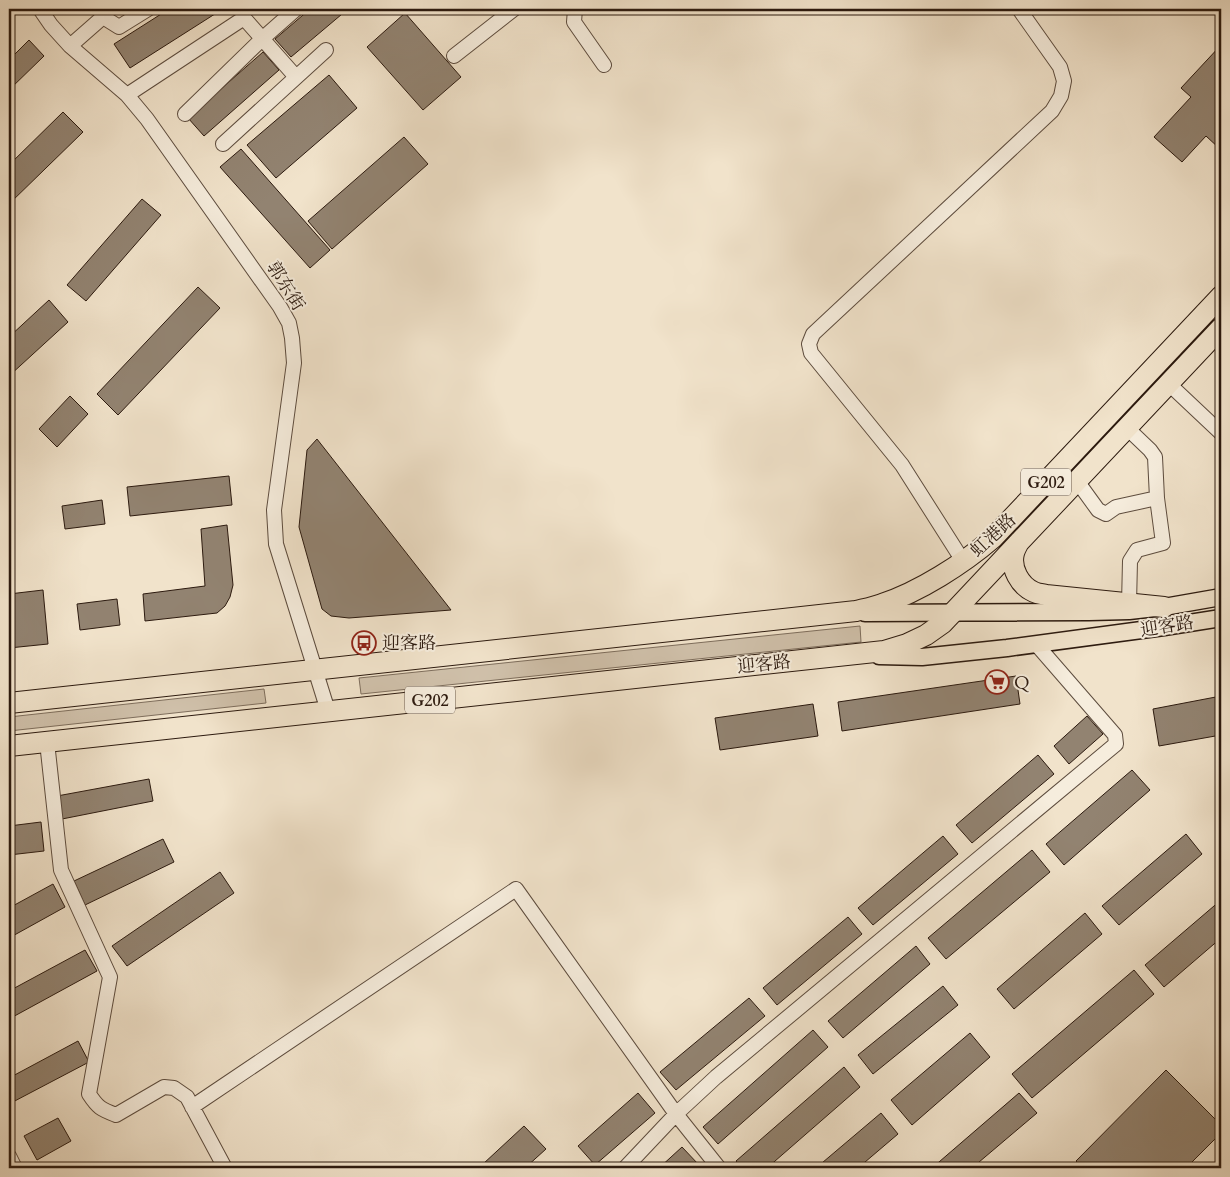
<svg xmlns="http://www.w3.org/2000/svg" width="1230" height="1177" font-family="Cardo,'Noto Serif SC',serif">
<style>
.green{fill:#d0c1ab;stroke:#7e6e5d}
.building{fill:#928371;stroke:#2c1a0f}
.lines{fill:none;stroke-linecap:round;stroke-linejoin:round}
.minor-casing{stroke:#5d4c3e;stroke-width:16}
.major-casing{stroke:#2c1a0f;stroke-width:19}
.highway-casing{stroke:#2c1a0f;stroke-width:22}
.minor{stroke:#f6eddd;stroke-width:14}
.major{stroke:#f1e3cb;stroke-width:16}
.highway{stroke:#f1e3cb;stroke-width:20}
.labels{text-anchor:middle;stroke-width:4;stroke-linejoin:round;paint-order:stroke}
.shield{fill:#f6eddd;stroke:#69594d;stroke-width:1}
.shield-label{font-size:16px;font-weight:bold;fill:#2c1a0f}
.street-label{font-size:18px;fill:#2c1a0f;stroke:#f6eddd}
.poi-label{font-size:18px;fill:#2c1a0f;stroke:#f6eddd;text-anchor:start}
</style>
<rect width="100%" height="100%" fill="#f1e3cb"/>
<filter id="stains"><feTurbulence type="fractalNoise" baseFrequency=".004" numOctaves="4"/><feColorMatrix values="0 0 0 0 .2 0 0 0 0 .09 0 0 0 0 .02 0 0 0 .5 -.17"/></filter>
<radialGradient id="worn" r=".72"><stop offset=".6" stop-color="#630" stop-opacity="0"/><stop offset="1" stop-color="#630" stop-opacity=".3"/></radialGradient>
<path class="green" d="M860,626L861,642L361,694L359,678Z
M264,689L266,703L9,731V717Z"/>
<path class="building" d="M169,9H216L218,12L130,68L114,44Z
M310,9H348L291,57L275,39Z
M405,13L461,77L423,110L367,47Z
M29,40L44,56L9,90V60Z
M1221,45V147L1220,149L1206,136L1182,162L1154,137L1191,97L1181,88Z
M263,52L279,70L204,136L188,118Z
M329,75L357,108L276,178L247,145Z
M63,112L83,132L9,204V165Z
M404,137L428,164L332,249L308,221Z
M241,149L330,250L310,268L220,167Z
M142,199L161,215L86,301L67,285Z
M198,287L220,308L118,415L97,394Z
M49,300L68,322L9,376V337Z
M70,396L88,414L57,447L39,429Z
M317,439L451,610L349,618L331,616L322,609L299,527L307,450Z
M229,476L232,505L130,516L127,487Z
M102,500L105,524L65,529L62,506Z
M227,525L233,585L230,597L225,606L217,613L145,621L143,594L205,586L201,529Z
M43,590L48,644L9,648V594Z
M117,599L120,625L80,630L77,604Z
M1016,676L1020,704L842,731L838,702Z
M1221,696V735L1159,746L1153,709Z
M813,704L818,736L720,750L715,718Z
M1087,716L1103,734L1069,764L1054,746Z
M1038,755L1054,774L972,843L956,825Z
M1132,770L1150,790L1064,865L1046,844Z
M149,779L153,801L62,819L57,796Z
M41,822L44,851L9,855V826Z
M1186,834L1202,854L1119,925L1102,906Z
M943,836L958,854L873,925L858,908Z
M163,839L174,862L85,905L74,881Z
M1032,850L1050,872L946,959L928,938Z
M220,872L234,893L127,966L112,946Z
M53,884L65,907L9,938V908Z
M1221,900V938L1164,987L1145,965Z
M1085,913L1102,934L1014,1009L997,989Z
M848,917L862,934L777,1005L763,988Z
M916,946L930,964L843,1038L828,1021Z
M85,950L97,971L9,1019V991Z
M1134,970L1154,994L1032,1098L1012,1074Z
M943,986L958,1005L873,1074L858,1055Z
M749,998L765,1016L676,1090L660,1072Z
M813,1030L828,1047L718,1144L703,1127Z
M970,1033L990,1057L912,1125L891,1100Z
M78,1041L89,1062L9,1104V1078Z
M844,1067L860,1087L767,1168H742L736,1161Z
M1166,1070L1221,1125V1133L1186,1168H1083L1076,1161Z
M638,1093L655,1113L595,1165L578,1146Z
M1019,1093L1037,1113L972,1168H932Z
M881,1113L898,1134L858,1168H816Z
M58,1118L71,1141L37,1160L24,1136Z
M524,1126L546,1149L525,1168H487L483,1164Z
M682,1147L699,1165L696,1168H659Z"/>
<g class="lines">
<g class="minor-casing">
<path id="minor" d="M40,9L51,25L70,46L127,95L147,119L280,307L289,323L292,338L294,363L274,510L276,544L328,711
M575,9L574,22L604,65
M70,46L103,17L119,27L148,9
M454,56L514,9
M127,95L244,18L296,77
M185,114L262,39L296,9
M223,144L326,50
M1169,384L1221,433
M1127,428L1150,450L1155,457L1157,498L1163,543L1137,550L1130,561L1129,604
M1077,481L1098,510L1106,514L1116,507L1157,498
M963,561L902,465L811,353L809,344L813,334L1052,111L1061,96L1064,81L1060,67L1019,9
M47,742L61,870L110,977L89,1094C98,1108 101,1109 116,1115L164,1087L174,1088L187,1097L225,1168
M192,1107L516,889L676,1114L719,1168
M9,1156L15,1168
M625,1168L676,1114L716,1077L1116,744L1115,735L1036,644"/>
</g>
<g class="major-casing">
<path id="major" d="M865,613L1089,612L1129,611L1164,607L1221,597
M879,656L922,657L1007,648L1164,627L1221,618"/>
</g>
<g class="highway-casing">
<path id="highway" d="M1019,542C1017,546 1015,549 1014,553C1010,568 1020,586 1034,592C1038,594 1042,594 1046,595L1164,607
M9,703L856,611C864,609 874,607 882,604C919,592 963,564 993,538L1221,296
M9,746L884,651L907,644L926,635L943,623L1221,328"/>
</g>
<use href="#minor" class="minor"/>
<use href="#major" class="major"/>
<use href="#highway" class="highway"/>
</g>
<defs>
<g id="bus-ring" transform="scale(1.25)"><circle r="9.5" fill="#f6eddd" stroke="#8f2418" stroke-width="1.5"/><path d="M-5-6H5V4H4V6H2V4H-2V6H-4V4H-5ZM-3.5-4V0h7V-4ZM-3.5 1.2v1.5H-2V1.2ZM2 1.2v1.5H3.5V1.2Z" fill="#8f2418"/></g>
<g id="supermarket-ring" transform="scale(1.25)"><circle r="9.5" fill="#f6eddd" stroke="#8f2418" stroke-width="1.5"/><path d="M-6-5.5h2.5l.6 2H6L4.5 2H-2.5L-4.4-4H-6ZM-1.5 3.2a1.3 1.3 0 1 0 .1 0ZM3 3.2a1.3 1.3 0 1 0 .1 0Z" fill="#8f2418"/></g>
</defs>
<g fill-rule="evenodd">
<use href="#bus-ring" x="364" y="643"/>
<use href="#supermarket-ring" x="997" y="682"/>
</g>
<g class="labels">
<g class="shield">
<rect x="1021" y="468.5" width="50" height="27" rx="4"/>
<rect x="405" y="686.5" width="50" height="27" rx="4"/>
</g>
<g class="shield-label">
<text x="1046" y="488">G202</text>
<text x="430" y="706">G202</text>
</g>
<g class="street-label">
<text transform="translate(286 286) rotate(58)" y="6">郭东街</text>
<text transform="translate(993 535) rotate(-43)" y="6">虹港路</text>
<text transform="translate(1167 626) rotate(-9)" y="6">迎客路</text>
<text transform="translate(764 664) rotate(-6)" y="6">迎客路</text>
</g>
<g class="poi-label">
<text x="382" y="649">迎客路</text>
<text x="1014" y="688">Q</text>
</g>
</g>
<rect width="1230" height="1177" fill="none" stroke="#f1e3cb" stroke-width="30"/>
<rect x="10" y="10" width="1210" height="1157" fill="none" stroke="#2c1a0f" stroke-width="2.5"/>
<rect x="15" y="15" width="1200" height="1147" fill="none" stroke="#2c1a0f"/>
<rect width="100%" height="100%" filter="url(#stains)"/>
<rect width="100%" height="100%" fill="url(#worn)"/>
</svg>
